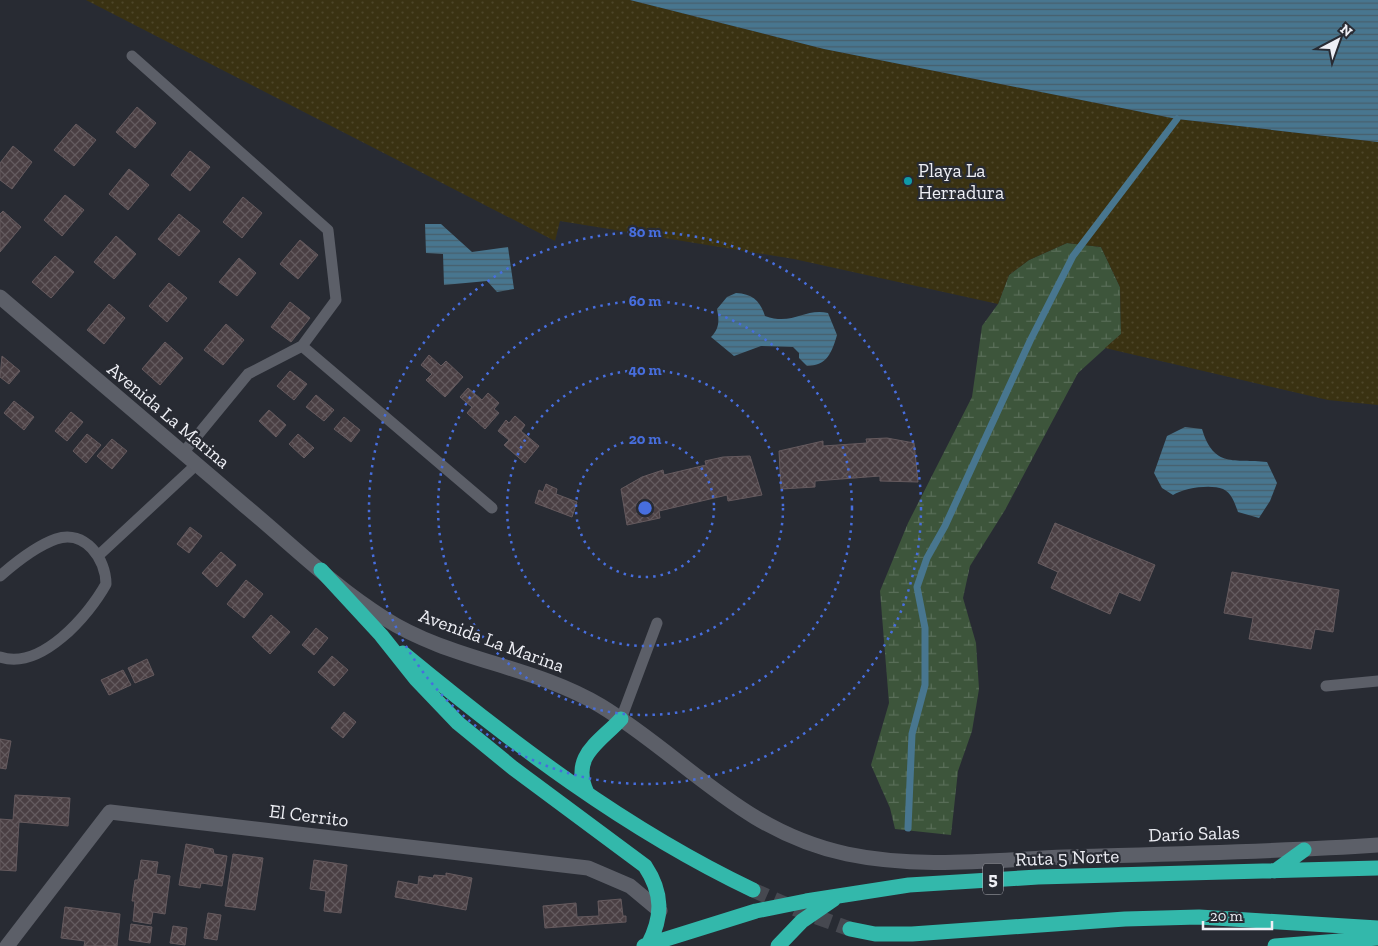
<svg xmlns="http://www.w3.org/2000/svg" width="1378" height="946" font-family="'Zilla Slab',serif">
<style>
.wetland{fill:url(#wetland-marsh)}
.sand{fill:url(#sand-dots)}
.water{fill:url(#water-rules)}
.lines{fill:none;stroke-linecap:round;stroke-linejoin:round}
.stream{stroke:#48768f;stroke-width:7}
.building{fill:url(#building-cross-hatch);stroke:#655a5e}
.highway-tunnel{stroke:#464850;stroke-width:15;stroke-dasharray:15 8;stroke-linecap:butt}
.lane{stroke:#5c5f68;stroke-width:11}
.street{stroke:#5c5f68;stroke-width:15}
.secondary{stroke:#5c5f68;stroke-width:15}
.highway{stroke:#33b8ab;stroke-width:15}
.ring{fill:none;stroke:#476ede;stroke-width:2.5;stroke-dasharray:2.5 5}
.culture-dot{fill:#0f9aa8;stroke:#282b33;stroke-width:2}
.labels{text-anchor:middle;stroke-width:4.5;stroke-linejoin:round;paint-order:stroke}
.shield{fill:#282b33;stroke:#b3b4bb;stroke-width:1}
.shield-label{font-size:18px;font-weight:bold;fill:#eeeff5}
.poi-label{font-size:19px;fill:#eeeff5;stroke:#282b33;text-anchor:start}
.street-label{font-size:19px;fill:#eeeff5;stroke:#282b33}
.centre{fill:#476ede;stroke:#282b33;stroke-width:2.5}
.ring-label{font-size:15px;text-anchor:middle;font-weight:bold;fill:#476ede;stroke:#282b33;stroke-width:4.5;stroke-linejoin:round;paint-order:stroke}
</style>
<defs>
<pattern id="wetland-marsh" width="20" height="14" patternUnits="userSpaceOnUse" patternTransform="scale(1.25)"><rect width="20" height="14" fill="#3d553b"/><path d="M1 5h8M5 5V1M11 12h8M15 12V8" fill="none" stroke="#596e58"/></pattern>
<pattern id="sand-dots" width="8" height="8" patternUnits="userSpaceOnUse" patternTransform="scale(1.25)"><rect width="8" height="8" fill="#3a3212"/><path d="M2 2h.1M6 6h.1" fill="none" stroke="#4d4629" stroke-width="1.8" stroke-linecap="round"/></pattern>
<pattern id="water-rules" width="6" height="5" patternUnits="userSpaceOnUse" patternTransform="scale(1.25)"><rect width="6" height="5" fill="#48768f"/><path d="M0 2.5h6" fill="none" stroke="#485f6c"/></pattern>
<pattern id="building-cross-hatch" width="8" height="8" patternUnits="userSpaceOnUse" patternTransform="scale(1.25)"><rect width="8" height="8" fill="#4a3f43"/><path d="M0 0l8 8M0 8l8-8" fill="none" stroke="#645b5f"/></pattern>
</defs>
<rect width="100%" height="100%" fill="#282b33"/>
<path class="wetland" d="M1067,243L1101,247L1120,287L1121,334L1078,373L1005,510L970,566L963,598L976,643L979,689L972,731L958,771L951,835L895,829L890,808L871,765L889,703L880,591L908,523L972,397L982,326L998,304L1009,275L1029,260Z"/>
<path class="sand" d="M86,0H630L824,49L1177,119L1378,142V405L1328,400L1105,348L1121,334L1120,287L1101,247L1067,243L1029,260L1009,275L998,304L794,259L560,221L555,241Z"/>
<path class="water" d="M630,0H1378V142L1177,119L824,49Z
M425,224H441L472,252L508,247L514,289L497,292L487,281L444,285L443,254L426,253Z
M736,293C753,294 760,301 765,316C793,326 804,308 828,313L837,335C832,352 827,366 807,366L799,358V353L793,347L761,346L734,356L711,337C720,328 719,320 717,309L727,297Z
M1185,427L1202,429C1214,469 1234,458 1267,462L1277,483L1270,501L1259,518L1238,512C1235,504 1232,493 1223,489C1210,484 1184,488 1173,495L1162,488L1154,473L1167,436Z"/>
<g class="lines">
<path class="stream" d="M908,828L912,734L925,685V628L917,587L927,558L945,526L1030,341L1073,256L1177,119"/>
</g>
<path class="building" d="M137,107L156,123L135,148L116,132Z
M76,124L96,140L74,166L54,150Z
M13,146L32,162L12,189L0,180V163Z
M190,151L210,167L190,191L171,175Z
M129,169L149,185L128,210L109,194Z
M65,195L84,210L62,236L44,220Z
M243,197L262,213L242,238L223,222Z
M3,211L21,227L0,252V214Z
M179,214L200,231L179,256L158,239Z
M116,236L136,254L114,279L94,262Z
M300,240L318,255L298,279L280,264Z
M55,256L74,272L51,298L32,282Z
M239,258L256,273L237,296L219,282Z
M169,283L187,298L167,322L149,306Z
M290,302L310,318L291,342L271,327Z
M109,304L125,318L104,344L87,330Z
M226,324L244,340L223,365L204,350Z
M165,342L183,358L160,385L142,369Z
M429,355L441,366L446,361L463,377L445,397L426,380L432,374L421,365Z
M2,356L20,371L9,384L0,377Z
M290,371L307,384L294,400L277,386Z
M468,388L482,400L488,393L499,403L494,409L499,413L485,429L467,413L472,407L460,397Z
M316,395L334,410L324,421L306,407Z
M14,401L34,417L24,430L4,413Z
M269,410L286,425L276,437L259,421Z
M71,412L83,422L67,441L55,431Z
M515,416L525,425L521,431L539,446L525,463L504,445L509,440L498,431L506,420L509,423Z
M344,417L360,430L351,442L334,429Z
M87,434L101,445L86,463L73,451Z
M298,434L314,448L304,458L289,444Z
M887,438L914,443L918,482L880,481V476L815,481V487L781,489L779,451L823,441V446L867,443L866,439Z
M112,439L127,451L112,469L97,456Z
M750,456L762,495L728,501L727,495L659,511L660,518L627,525L621,489L642,477L663,470L664,475L706,465L705,461L723,457Z
M546,484L557,489L556,494L577,502L572,517L535,503L539,490L543,492Z
M1055,523L1155,565L1140,601L1119,592L1110,614L1051,588L1058,572L1038,563Z
M190,527L202,536L189,553L177,544Z
M221,552L236,565L217,587L202,573Z
M1232,572L1339,590L1333,632L1315,629L1311,649L1249,639L1253,618L1224,613Z
M246,580L263,594L244,618L227,604Z
M271,615L290,632L270,654L252,637Z
M316,628L328,638L314,655L302,645Z
M332,656L348,670L334,686L318,672Z
M147,659L154,675L135,683L128,668Z
M123,670L131,685L109,695L101,680Z
M344,712L356,722L343,738L331,728Z
M0,739L11,741L6,769L0,768Z
M15,795L70,798L68,826L19,822L16,871L0,870V819L13,820Z
M186,844L213,849L214,854L227,856L222,886L201,883L200,888L179,885Z
M233,854L263,858L255,910L225,906Z
M141,860L158,862L156,874L170,876L165,914L153,912L151,924L133,921L135,901H132L135,880H138Z
M314,860L347,865L341,913L324,911L326,891L310,889Z
M446,873L472,878L466,910L395,897L398,881L418,885L419,876L433,878L434,875L446,876Z
M621,899L623,916H626V922L545,928L543,906L576,903L577,917L599,916L598,901Z
M65,907L120,914L117,946H84L85,941L61,938Z
M208,913L221,915L217,940L204,938Z
M131,924L152,927L150,943L129,940Z
M173,926L187,928L185,945L170,943Z"/>
<g class="lines">
<path class="highway-tunnel" d="M753,890L803,912L850,929"/>
<path class="lane" d="M132,56L328,230L336,300L302,346
M183,453L248,374L302,346L492,508
M99,555L197,464
M0,576C16,562 36,546 56,539C85,529 106,559 106,584C89,615 41,671 0,657
M1326,686L1378,681
M621,719L657,623"/>
<path class="street" d="M7,946L110,812L588,868L630,886L660,911"/>
<path class="secondary" d="M0,297C81,366 163,435 244,505C290,543 334,587 384,618C451,661 533,665 601,706C686,758 742,832 847,854C918,869 993,860 1065,857C1169,854 1274,852 1378,845"/>
<path class="highway" d="M321,570L381,635L416,679L458,723L513,768L645,866C663,893 663,917 648,945
M403,653C512,743 625,829 753,890
M587,793C570,756 599,743 621,719
M1275,871L1304,850
M850,929L875,934H912L1125,919L1199,917L1378,928
M644,946L756,911L806,901L909,885L1038,877L1378,868
M778,946L802,921L834,899
M1275,946L1378,938"/>
</g>
<g class="ring">
<circle cx="645" cy="508" r="69"/>
<circle cx="645" cy="508" r="138"/>
<circle cx="645" cy="508" r="207"/>
<circle cx="645" cy="508" r="276"/>
</g>
<circle class="culture-dot" cx="908" cy="181" r="5"/>
<g class="labels">
<rect class="shield" x="983" y="863.5" width="20" height="31" rx="4"/>
<g class="shield-label">
<text x="993" y="885">5</text>
</g>
<g class="poi-label">
<text x="918" y="177">Playa La<tspan x="918" dy="22">Herradura</tspan></text>
</g>
<g class="street-label">
<text transform="translate(169 415) rotate(40)" y="7">Avenida La Marina</text>
<text transform="translate(492 640) rotate(20)" y="7">Avenida La Marina</text>
<text transform="translate(309 815) rotate(7)" y="7">El Cerrito</text>
<text transform="translate(1194 833) rotate(-2)" y="7">Darío Salas</text>
<text transform="translate(1067 857) rotate(-2)" y="7">Ruta 5 Norte</text>
</g>
</g>
<circle cx="645" cy="508" r="8" class="centre"/>
<g class="ring-label">
<text x="645" y="237">80 m</text>
<text x="645" y="306">60 m</text>
<text x="645" y="375">40 m</text>
<text x="645" y="444">20 m</text>
</g>
<g transform="translate(1338 40) rotate(41)" stroke="#282b33" stroke-width="4" paint-order="stroke">
<path d="M0-4L9 19L0 12L-9 19Z" fill="#eeeff5"/>
<text y="-8" font-size="14" font-weight="bold" text-anchor="middle" fill="#eeeff5">N</text>
</g>
<path d="M1203 921v8h69v-8" fill="none" stroke="#eeeff5" stroke-width="2.5"/>
<text x="1210" y="921" font-size="15" fill="#eeeff5" stroke="#282b33" stroke-width="4" paint-order="stroke">20 m</text>
</svg>
